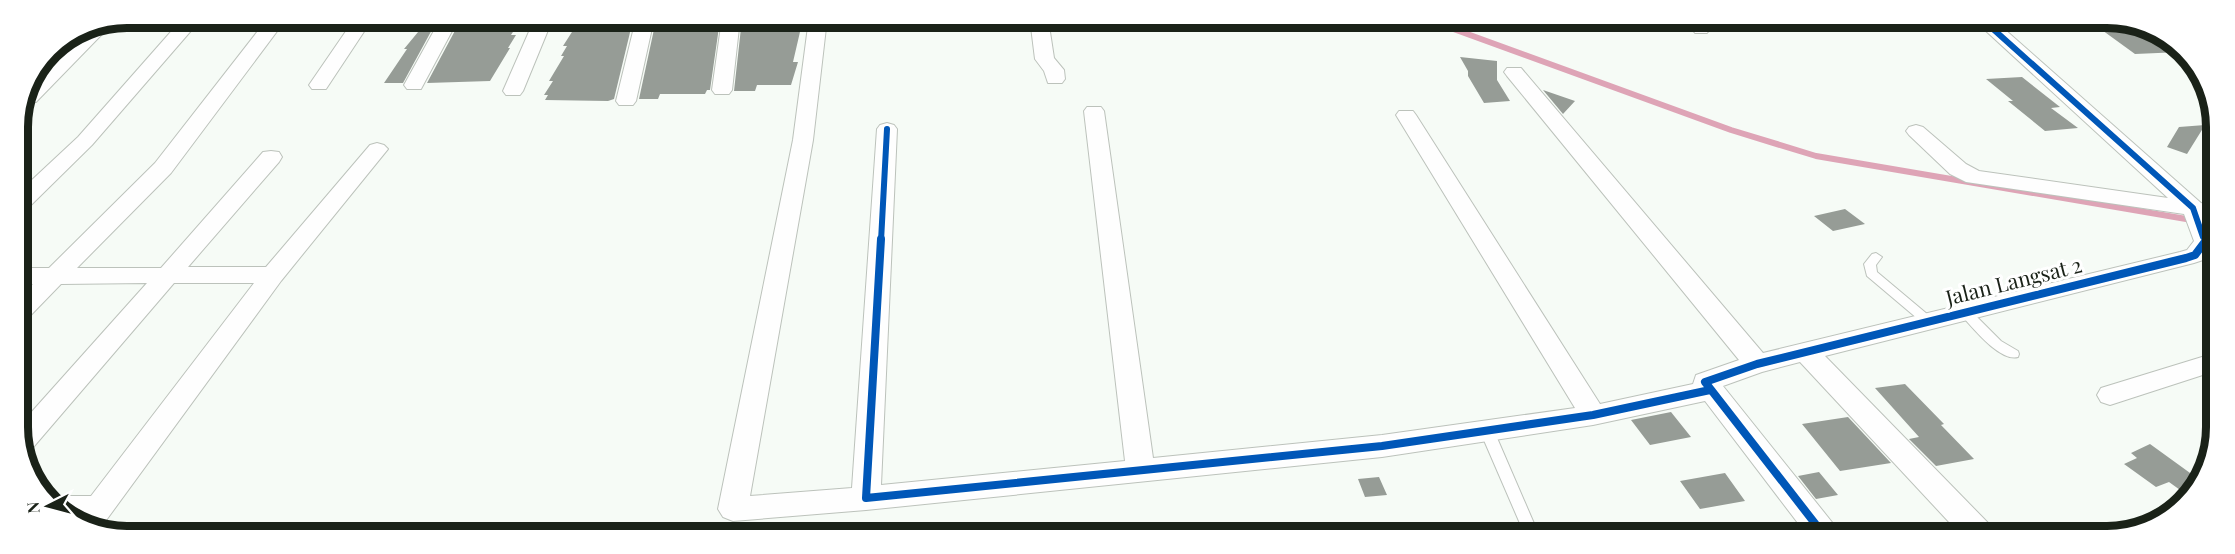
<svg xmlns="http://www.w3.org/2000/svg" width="2235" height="554" font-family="'Playfair Display',serif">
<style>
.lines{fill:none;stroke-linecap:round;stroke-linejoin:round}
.stream{stroke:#dea4b6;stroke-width:6}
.building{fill:#969c96}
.lane-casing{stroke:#bcc2bb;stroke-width:2}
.street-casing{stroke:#bcc2bb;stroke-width:2}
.lane{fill:#fefefe;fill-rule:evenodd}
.street{fill:#fefefe;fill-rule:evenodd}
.cycleway-far1-casing{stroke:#fff;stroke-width:9}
.cycleway-casing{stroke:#fff;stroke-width:12}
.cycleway-far1{stroke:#0057b8;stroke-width:6}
.cycleway{stroke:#0057b8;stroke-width:8}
.labels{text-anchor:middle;stroke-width:6;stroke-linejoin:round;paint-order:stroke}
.street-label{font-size:21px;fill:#1a2218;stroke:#fff}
.rim{fill:none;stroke:#1a2218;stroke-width:8}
</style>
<rect width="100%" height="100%" fill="#f6fbf6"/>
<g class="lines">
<path class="stream" d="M1426,19L1731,130L1816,156L2192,220"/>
</g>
<path class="building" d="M742,19H803L793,62H798L791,85H757L755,91H734Z
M633,20L614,99L608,101L545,100L548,95H544L553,81H549L564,56H561L567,46H563L579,21Z
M656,20H720L710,90H707L705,94H660L658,99H639Z
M2135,23L2160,37L2181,52L2135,54L2095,25Z
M463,24H518L511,35H516L508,48H510L490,81L427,83L458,25Z
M423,26H434L403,83H384L407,49H404Z
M1460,57L1497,61V80L1510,101L1484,103L1468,76V71Z
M2022,77L2060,107L2051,108L2078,128L2045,131L2008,101H2013L1986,79Z
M1543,90L1575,101L1563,114Z
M2205,125L2187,154L2167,147L2179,127Z
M1845,209L1865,224L1833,231L1814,216Z
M1905,384L1944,424L1941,425L1974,459L1936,466L1909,439L1919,437L1875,388Z
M1671,412L1691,437L1650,445L1631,420Z
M1848,417L1891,463L1840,471L1802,424Z
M2150,444L2197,478L2187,495L2169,482L2156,487L2124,464L2137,458L2131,453Z
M1819,472L1838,495L1816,499L1798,476Z
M1725,473L1745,501L1700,509L1680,481Z
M1379,477L1387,495L1365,497L1358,479Z"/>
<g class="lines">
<g class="lane-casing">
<path id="lane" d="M1876,253L1882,257L1876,265L1877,272L1933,319L1935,322L1933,325H1925L1867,276L1864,264L1872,254Z
M1966,309L1970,310L2001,341L2018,351L2019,354L2018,357C2000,362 1973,328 1962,316L1960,313Z
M1487,426L1492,427L1494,431L1539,535H1525L1480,431L1482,427Z"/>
</g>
<g class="street-casing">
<path id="street" d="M128,18H142L139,22L127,23L119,20Z
M183,18H202L92,145L27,209L19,211V192L78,137Z
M268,18H287L171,173L77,268H161L263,152L271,151L279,152L282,157L279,162L188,267H266L370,145L377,143L384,145L388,149L281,281L99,530L50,504L48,500L58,496H91L254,283H174L30,451L23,454L20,448V425L147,283L61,284L28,318L19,320V297L33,284H19V268H49L155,163Z
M355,18H373L326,89H312L309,85Z
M441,18H459L421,89H407L404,85Z
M535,18H553L523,91L520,95H506L503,91Z
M636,19H654L636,101L633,105H619L616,101Z
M722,19H740L732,90L729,94H715L712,90Z
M809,19H827L813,140L750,496L852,488L877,129L880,125L887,123L894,125L897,129L881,485L1125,461L1084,111L1087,107H1101L1104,111L1153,458L1382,435L1575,408L1396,115L1399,111H1413L1416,115L1600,404L1693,384L1696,375L1739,360L1507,76L1504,72L1507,68H1521L1763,353L2180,252L2187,250L2194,241L2184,214L1966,182L1950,174L1909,135L1906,131L1909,127L1916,125L1923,127L1966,164L1979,171L2168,198L1974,20H1994L2201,203L2215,207V221L2208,219L2215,234V247L2203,260L2194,263L1825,356L1992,527L1996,536H1962L1800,362L1762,372L1723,386L1835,526L1839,536L1807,535L1705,401L1593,425L1382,457L866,510L733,521L723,517L718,509L793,140Z
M1030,19H1048L1054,58L1064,70L1065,79L1062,83H1048L1044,71L1035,59Z
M1686,20H1704L1710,29L1707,33H1695Z
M1793,20H1818L1819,22L1816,26L1810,27L1796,24Z
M111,21L109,27L36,102L26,103L38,78L90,25Z
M2215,353V371L2110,405L2101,402L2097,395L2101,388Z"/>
</g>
<use href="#lane" class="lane"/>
<use href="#street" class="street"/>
<g class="cycleway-far1-casing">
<path id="cycleway-far1" d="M1983,20L2193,208L2203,237L2207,241
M881,241L887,129"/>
</g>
<g class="cycleway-casing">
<path id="cycleway" d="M881,239L866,498L1382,446L1593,415L1710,390
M1824,535L1705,382L1757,364L2186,258L2195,255L2207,239"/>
</g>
<use href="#cycleway-far1" class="cycleway-far1"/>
<use href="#cycleway" class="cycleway"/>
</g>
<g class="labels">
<g class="street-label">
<text transform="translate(2014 282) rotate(-14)" y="7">Jalan Langsat 2</text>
</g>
</g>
<path d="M0 0H2235V554H0ZM127 28H2107A99 99 0 0 1 2206 127V427A99 99 0 0 1 2107 526H127A99 99 0 0 1 28 427V127A99 99 0 0 1 127 28Z" fill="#fff" fill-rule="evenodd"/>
<path class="rim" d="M127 28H2107A99 99 0 0 1 2206 127V427A99 99 0 0 1 2107 526H127A99 99 0 0 1 28 427V127A99 99 0 0 1 127 28Z"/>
<g transform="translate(48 506) rotate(264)" stroke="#ffffff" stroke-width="4.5" paint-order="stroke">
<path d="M0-4.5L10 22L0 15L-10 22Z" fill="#1a2218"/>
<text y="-9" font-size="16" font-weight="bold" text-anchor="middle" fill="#1a2218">N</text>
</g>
</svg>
